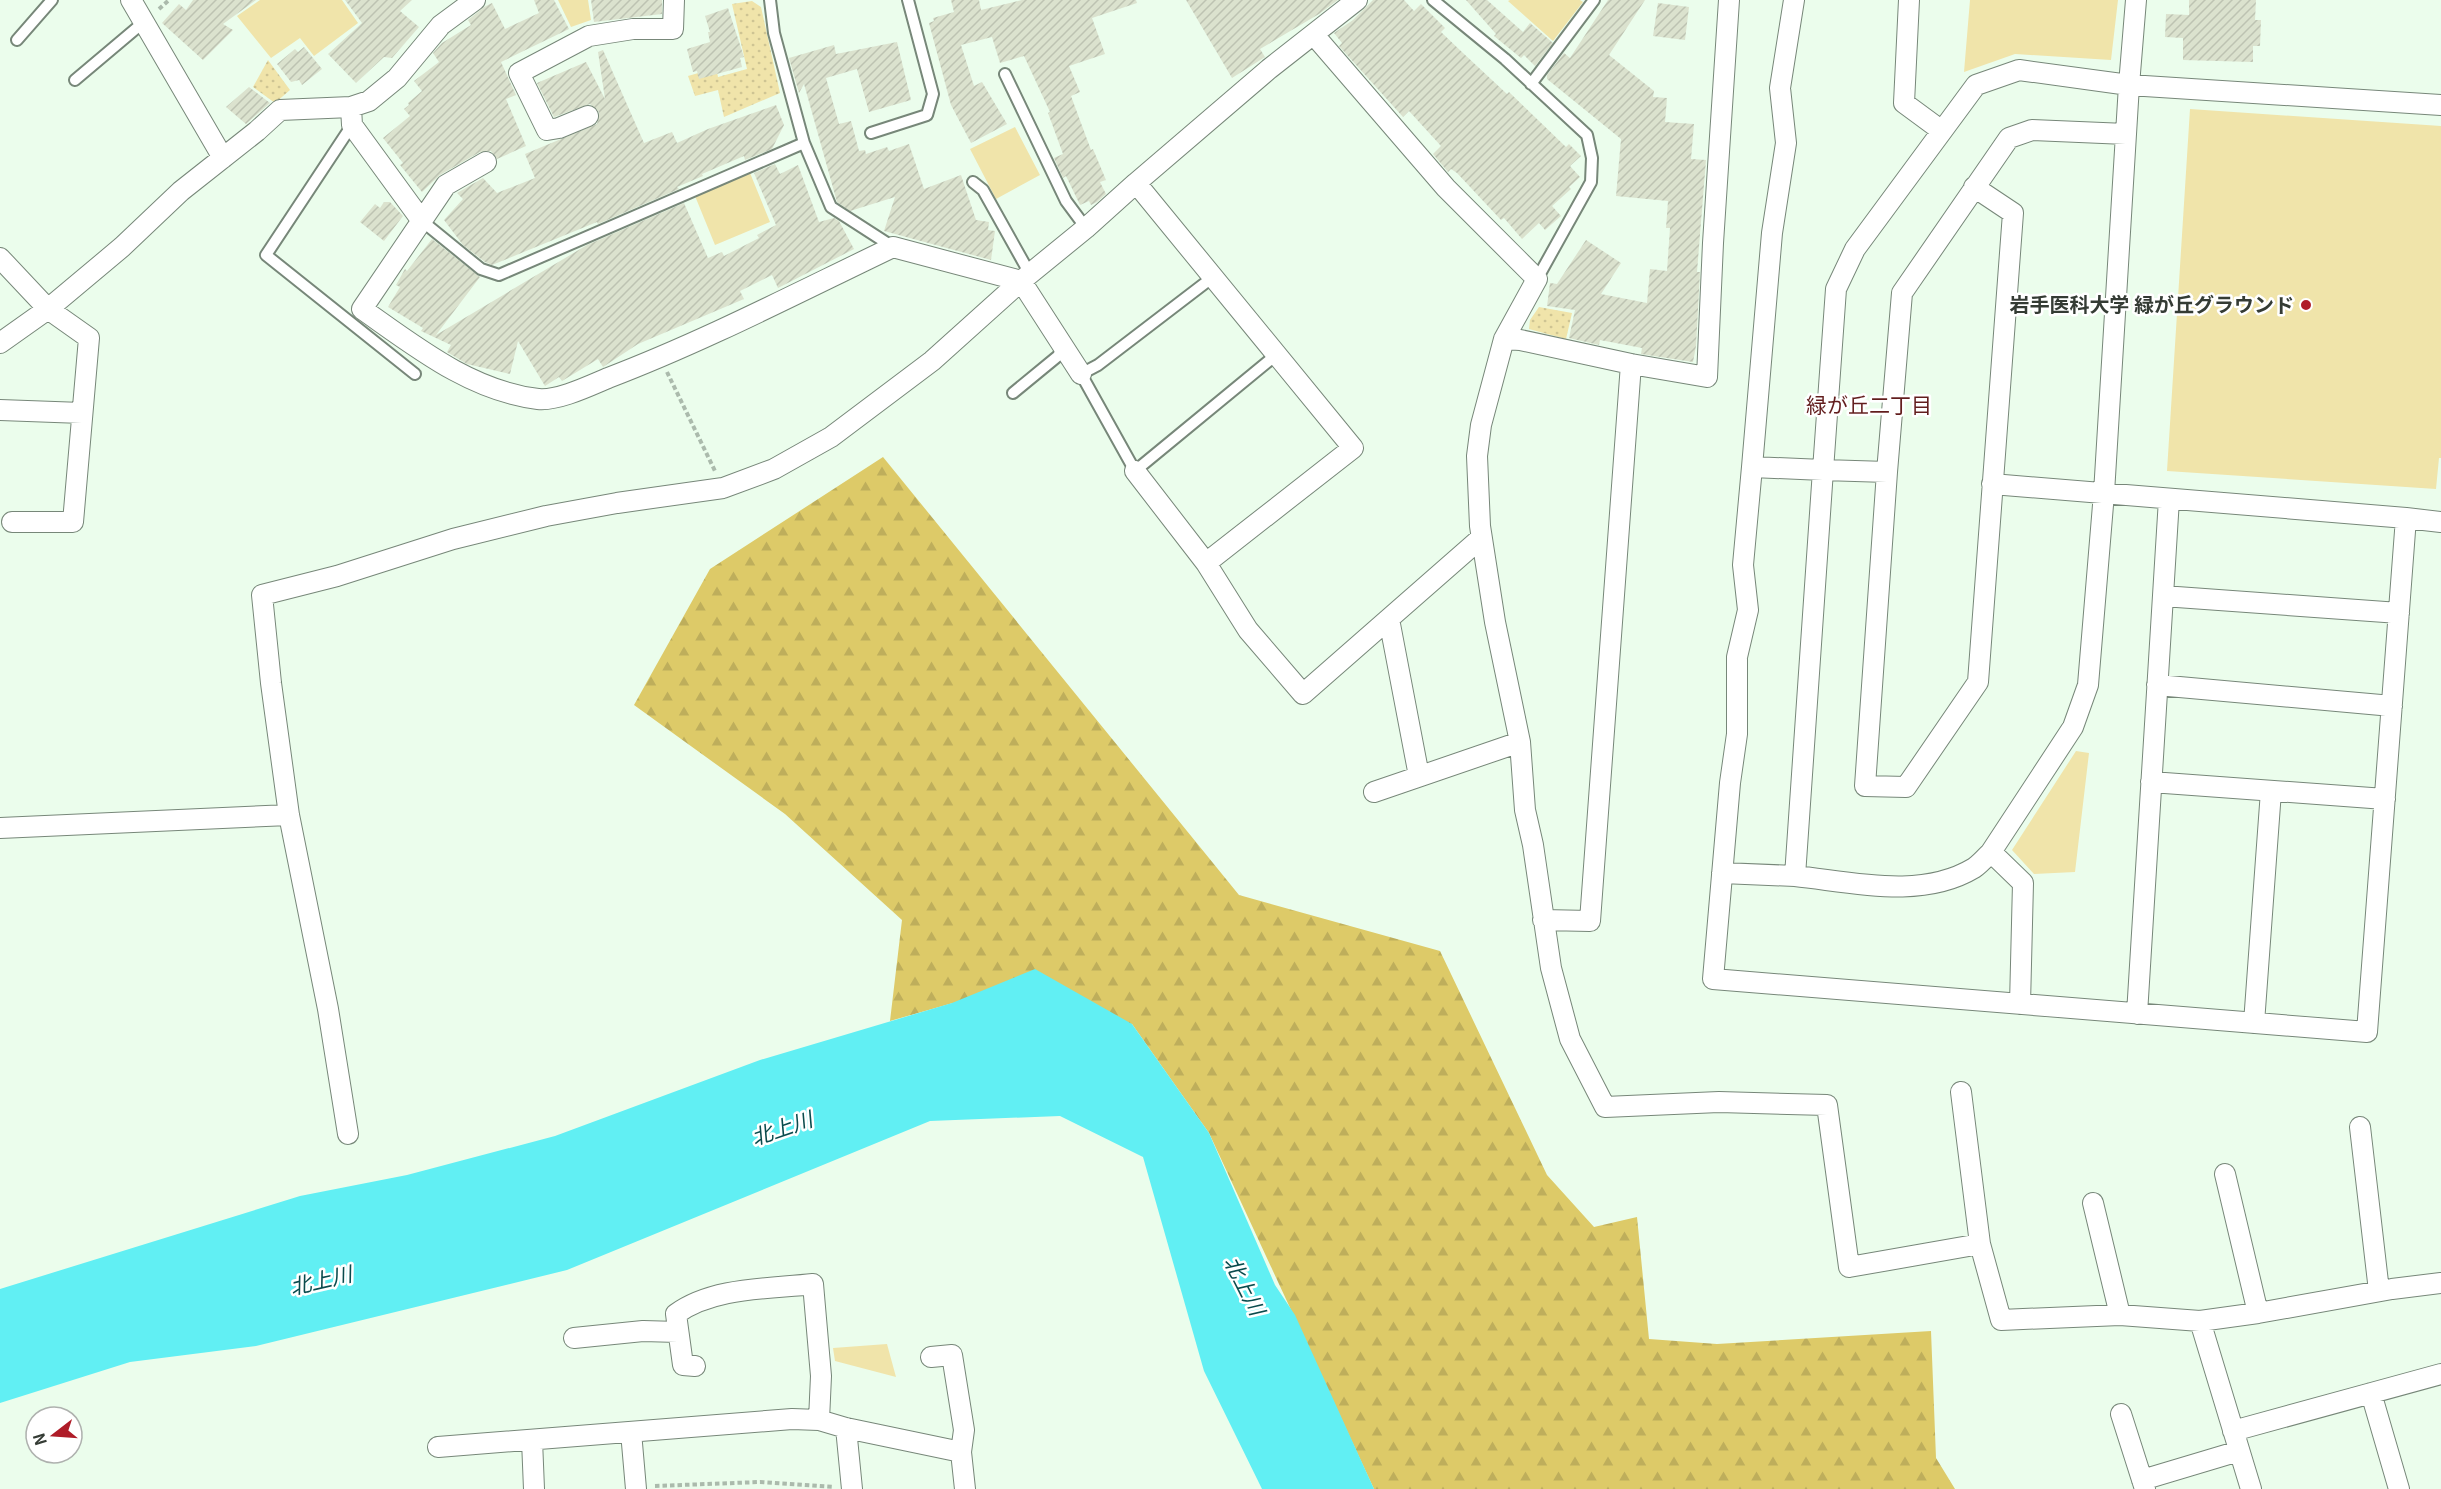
<svg xmlns="http://www.w3.org/2000/svg" width="2441" height="1489" font-family="Georgia,'Noto Sans JP',serif">
<style>
.green{fill:#f0e4aa}
.forest{fill:url(#forest-firs)}
.garden{fill:url(#garden-dots)}
.water{fill:#61eff3}
.building{fill:url(#building-hatch)}
.lines{fill:none;stroke-linecap:round;stroke-linejoin:round}
.service-casing{stroke:#778779;stroke-width:14}
.minor-casing{stroke:#778779;stroke-width:22}
.path{stroke:#abbaac;stroke-width:4;stroke-dasharray:4.5 3;stroke-linecap:butt}
.service{stroke:#fff;stroke-width:10}
.minor{stroke:#fff;stroke-width:20}
.poi-dot{fill:#af1c28;stroke:#fff;stroke-width:2}
.labels{text-anchor:middle;stroke-width:5;stroke-linejoin:round;paint-order:stroke}
.poi-label{font-size:20px;font-weight:bold;fill:#343b34;stroke:#fff;text-anchor:end}
.neighbourhood-label{font-size:21px;fill:#621d1d;stroke:#fff}
.water-label{font-size:21px;font-style:italic;fill:#094b4d;stroke:#fff}
</style>
<defs>
<pattern id="forest-firs" width="22" height="20" patternUnits="userSpaceOnUse" patternTransform="scale(1.5)"><rect width="22" height="20" fill="#ddca68"/><path d="M5 1l3.5 6h-7zM16 11l3.5 6h-7z" fill="#beae5b"/></pattern>
<pattern id="garden-dots" width="8" height="8" patternUnits="userSpaceOnUse" patternTransform="scale(1.5)"><rect width="8" height="8" fill="#f0e4aa"/><path d="M2 2h.1M6 6h.1" fill="none" stroke="#cec493" stroke-width="1.8" stroke-linecap="round"/></pattern>
<pattern id="building-hatch" width="6" height="6" patternUnits="userSpaceOnUse" patternTransform="scale(1.5)"><rect width="6" height="6" fill="#dbe2ce"/><path d="M-1 1l2-2M0 6l6-6M5 7l2-2" fill="none" stroke="#bdc3b2"/></pattern>
</defs>
<rect width="100%" height="100%" fill="#ebfdec"/>
<path class="green" d="M260,0H342L358,23L314,56L300,38L271,58L237,16Z
M558,0H588L591,20L571,27Z
M1510,0H1580L1583,2L1553,41L1508,1Z
M1970,0H2118L2111,60L2015,54L1964,72Z
M2190,109L2441,126V458H2439L2436,489L2167,471Z
M1015,127L1040,175L996,199L970,149Z
M750,173L770,222L715,245L695,196Z
M2076,751L2089,753L2075,872L2034,874L2012,850Z
M887,1344L896,1377L835,1361L833,1348Z"/>
<path class="forest" d="M883,457L1239,895L1440,951L1547,1175L1594,1227L1637,1217L1649,1339L1717,1344L1931,1331L1936,1458L1955,1489H1374L1209,1133L1132,1024L953,1003L890,1021L902,920L785,814L634,705L710,569Z"/>
<path class="garden" d="M752,1L761,7L780,93L724,117L718,90L695,96L688,76L712,69L717,72L718,77L747,69L732,4Z
M268,60L290,90L275,103L253,87Z
M1539,307L1572,313L1566,339L1529,329L1530,320Z"/>
<path class="water" d="M1035,969L1132,1024L1209,1133L1275,1285L1295,1315L1374,1489H1262L1204,1371L1143,1157L1060,1116L930,1121L567,1270L256,1346L130,1362L0,1403V1289L300,1196L407,1175L555,1136L760,1060L952,1003Z"/>
<path class="building" d="M193,0H256L223,24L233,30L203,60L162,23L179,4L186,10Z
M345,0H412L400,11L419,27L392,58L384,57L356,83L328,54L362,23Z
M534,0H554L569,29L501,62L516,95L506,99L526,146L497,159L491,151L480,152L440,175L422,192L400,165L403,163L383,138L410,116L404,109L409,105L408,103L422,91L414,81L439,62L433,53L442,43L471,25L468,20L484,7L492,3L505,29L539,13Z
M591,0H662V14L594,22Z
M951,0H979L981,10L1022,0H1136L1137,3L1092,18L1105,54L1069,66L1080,92L1071,96L1091,150L1093,149L1106,180L1100,182L1106,194L1097,202L1091,205L1089,201L1080,205L1066,176L1063,178L1054,158L1063,154L1048,113L1050,112L1024,56L1000,63L992,37L961,45L974,86L982,82L1007,124L971,143L951,105L929,23L934,21L933,18L954,12Z
M1186,0H1338L1319,14L1260,49L1265,57L1232,78Z
M1373,0H1404L1414,11L1421,4L1445,28L1441,32L1463,53L1507,94L1509,92L1566,147L1569,144L1581,156L1570,166L1580,177L1569,187L1571,189L1552,206L1561,216L1545,230L1539,223L1522,239L1504,218L1501,220L1457,173L1451,169L1448,172L1433,154L1441,146L1409,111L1403,117L1339,46L1342,43L1334,33L1353,20Z
M1466,0H1487L1523,32L1530,23L1553,43L1535,66L1524,55L1521,58L1494,36L1496,34Z
M1608,0H1645L1609,55L1654,91L1653,97L1667,98L1665,122L1694,124L1691,159L1706,160L1697,272H1700L1696,346L1693,362L1641,354L1642,348L1600,340L1599,345L1569,338L1575,310L1547,306L1550,283L1557,284L1586,240L1621,263L1601,294L1647,303L1650,269L1667,271L1670,228H1666L1668,201L1616,196L1621,139L1547,79V75L1564,53L1570,58Z
M2189,0H2256L2255,20H2261L2260,46H2253V62L2183,60V38L2165,37L2166,14L2189,15Z
M1658,3L1689,7L1685,40L1653,36Z
M728,8L744,57L740,58L742,67L699,79L697,71L693,72L687,49L710,42L708,32H710L705,16Z
M897,42L911,100L869,112L857,69L826,78L839,124L851,121L859,151L865,150L866,154L887,147L889,151L909,144L924,189L961,175L976,220L989,222L988,230L995,231L991,260L884,231L895,197L850,211L837,202L804,84L799,93L789,58L834,45L836,54Z
M304,47L322,69L302,85L299,80L291,82L277,64L295,49L298,52Z
M603,50L644,143L672,132L677,143L708,129L776,105L784,125L772,149L745,160L744,156L702,174L703,176L677,187L679,189L598,224L597,222L492,265L485,262L463,245L444,220L463,199L457,193L483,178L497,193L535,178L525,154L597,124L599,112L590,104L554,117L537,83L586,62L605,99L598,52Z
M249,87L270,103L246,124L226,107Z
M775,164L780,174L798,165L819,222L834,218L839,221L854,249L778,288L772,275L740,291L744,299L638,344L603,367L598,359L562,381L559,377L545,386L518,341L510,374L467,364L447,352L451,345L421,331L423,328L388,307L400,287L396,285L405,269L407,271L432,239L480,277L436,335L587,245L684,203L708,258L722,252L724,256L759,238L757,235L776,225L754,173Z
M384,202H390L403,216L384,241L360,222L375,204L380,208Z"/>
<g class="lines">
<g class="service-casing">
<path id="service" d="M770,0L774,33L804,143
M1433,0L1505,59L1587,135L1592,158L1591,182L1537,279
M17,40L52,0
M1005,74L1066,201L1086,228
M75,80L145,21
M1531,84L1594,0
M352,125L266,255L415,374
M871,133L927,115L933,94L908,0
M973,182L983,190L1030,274
M422,221L481,269L499,275L804,143L831,207L893,247
M1213,277L1098,365L1081,374L1135,471L1276,355
M1013,393L1058,356L1063,347"/>
</g>
<g class="minor-casing">
<path id="minor" d="M131,0L223,158
M1794,0L1780,88L1786,143L1772,233L1752,467L1743,565L1748,610L1737,657V734L1730,783L1713,979L2367,1032L2406,518L2441,522
M1909,0L1904,103L1942,131
M2136,0L2129,85L2441,105
M1314,35L1446,188L1537,279L1504,339L1481,425L1477,456L1480,526L1495,622L1520,742L1525,810L1533,845L1551,968L1570,1039L1605,1107L1719,1102L1827,1105L1849,1267L1980,1244L2001,1320L2120,1315L2200,1321L2258,1313L2392,1289L2441,1283
M2019,70L2129,85L2126,134L2032,130L2009,138L1902,293L1887,472L1823,470L1836,289L1855,249L1976,85Z
M351,107L352,125L422,221
M588,116L559,128L547,130L519,73L589,36L633,29H673L674,0
M486,162L446,185L362,309C416,347 471,391 538,399C558,401 589,386 608,378C705,341 799,292 893,247L1021,281L1086,228L1136,183
M0,258L48,309L89,338L73,522H12
M1504,339L1520,340L1631,364L1707,377L1713,243L1729,0
M0,343L48,309L122,247L181,191L257,131L280,110L351,107L369,101L397,78L441,25L475,0
M0,410L82,413
M1135,471L1206,563L1248,630L1303,694L1481,538
M1887,472L1865,786L1906,787L1978,682L2013,213L1974,187
M1992,484L2406,518
M1206,563L1353,448L1136,183L1269,69L1357,0
M2163,596L2399,613
M1389,619L1419,776
M2157,685L2392,706
M2151,782L2385,799
M1374,792L1520,742
M0,828L289,815
M1722,873L1795,876L1823,470L1752,467
M1795,876C1852,882 1921,900 1974,868C1980,864 1986,857 1991,852
M1543,920L1590,921L1631,364
M2020,1004L2023,883L1991,852L2073,727L2088,685L2104,493L2126,134
M2137,1014L2169,499
M2254,1023L2271,791
M1961,1092L1980,1244
M2360,1127L2379,1291
M348,1134L328,1009L289,815L271,683L262,595L337,576L453,539L546,516L617,503L723,488L774,469L831,437L932,361L1021,281L1081,374
M2225,1174L2258,1313
M2093,1203L2120,1315
M2200,1321L2251,1489
M574,1338L643,1331L678,1332
M931,1357L952,1355L964,1430L961,1452L965,1489
M695,1366L683,1365L676,1314C713,1287 769,1289 813,1284L821,1376L819,1420L846,1428L961,1452
M2371,1393L2399,1489
M2121,1414L2145,1489
M846,1428L852,1489
M2233,1431L2441,1374
M631,1432L636,1489
M532,1440L534,1489
M438,1447L792,1419L819,1420
M2142,1480L2239,1451"/>
</g>
<path class="path" d="M159,9L169,0
M667,372L715,471
M655,1486L760,1482L834,1487"/>
<use href="#service" class="service"/>
<use href="#minor" class="minor"/>
</g>
<circle class="poi-dot" cx="2306" cy="305" r="6"/>
<g class="labels">
<g class="poi-label">
<text x="2294" y="312">岩手医科大学 緑が丘グラウンド</text>
</g>
<g class="neighbourhood-label">
<text x="1869" y="413">緑が丘二丁目</text>
</g>
<g class="water-label">
<text transform="translate(782 1129) rotate(-19)" y="7">北上川</text>
<text transform="translate(321 1281) rotate(-13)" y="7">北上川</text>
<text transform="translate(1244 1286) rotate(63)" y="7">北上川</text>
</g>
</g>
<g transform="translate(54 1435) rotate(253)"><circle r="28" fill="#ffffff" stroke="#aeb1ae" stroke-width="1.5"/>
<path d="M0-4.5L10 22L0 15L-10 22Z" fill="#af1c28"/>
<text y="-9" font-size="16" font-weight="bold" text-anchor="middle" fill="#343b34">N</text>
</g>
</svg>
